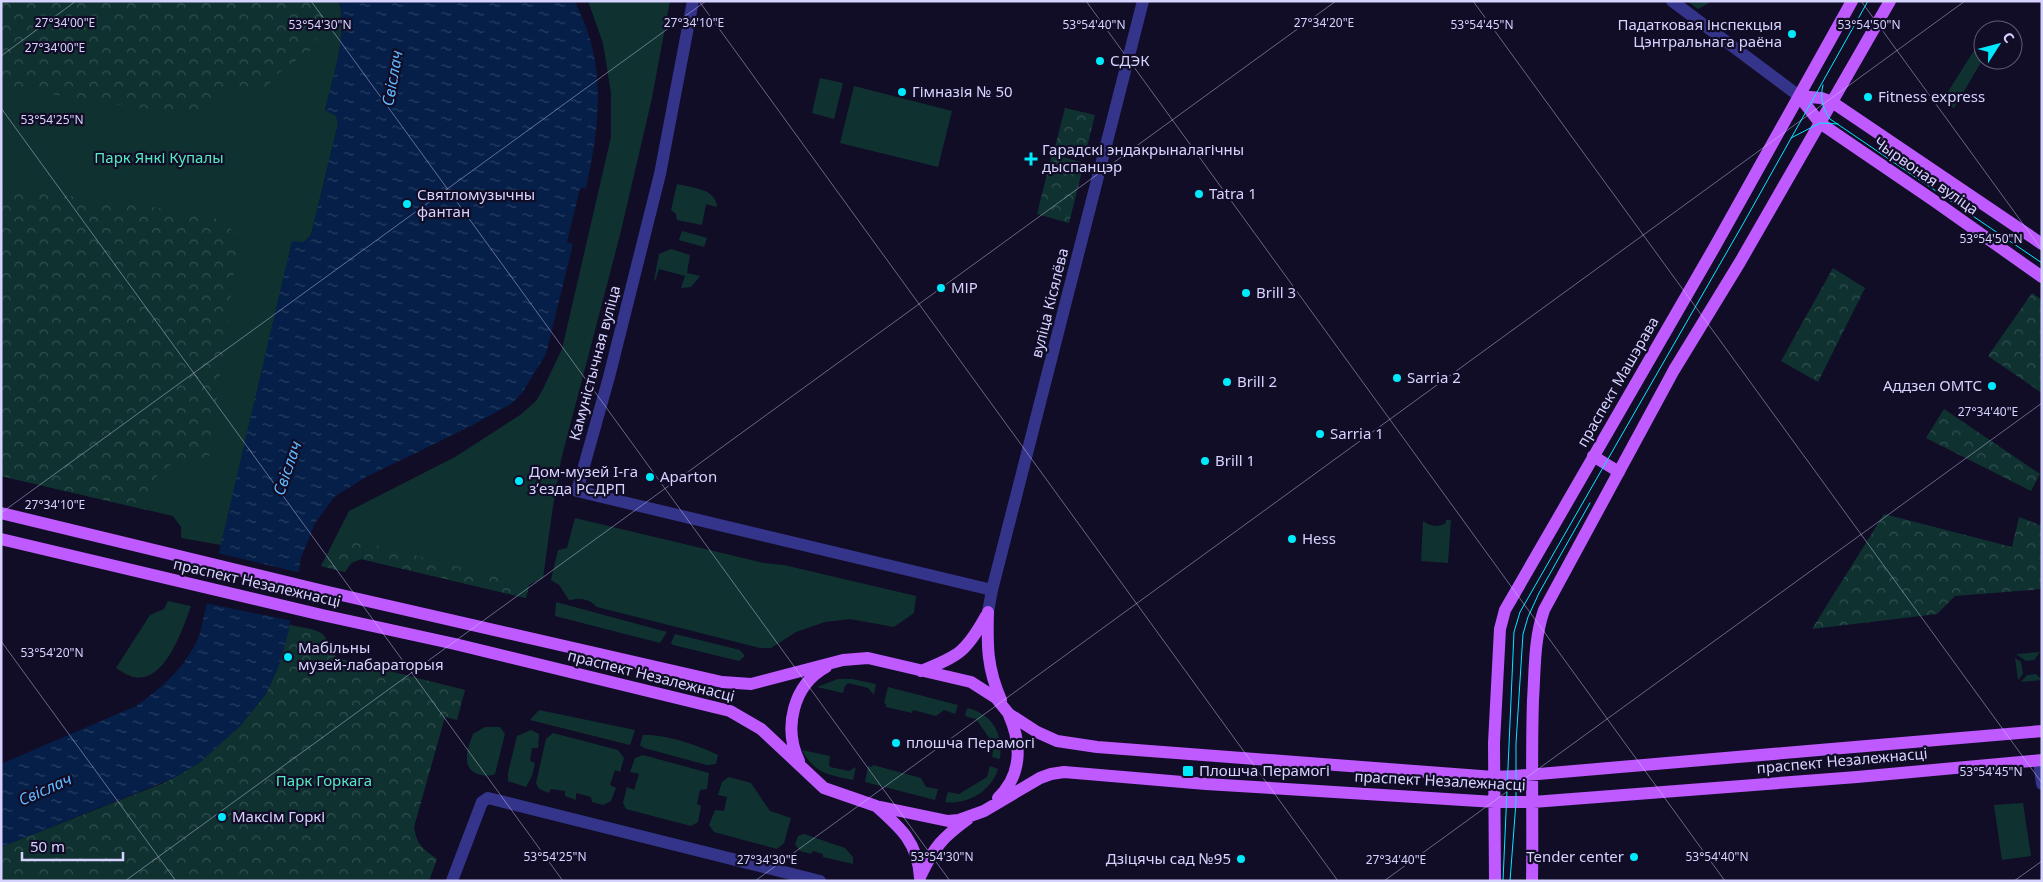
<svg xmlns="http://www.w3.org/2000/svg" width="2043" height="882" font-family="'Noto Sans',sans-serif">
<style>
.green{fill:#0f3230}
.forest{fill:url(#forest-crowns)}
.water{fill:url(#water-ripples)}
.pier{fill:#110d27}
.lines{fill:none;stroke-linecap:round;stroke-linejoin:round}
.minor{stroke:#35348b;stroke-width:12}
.major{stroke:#be5aff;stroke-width:12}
.tram{stroke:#00eafe;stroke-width:1}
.ticks{fill:none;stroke:#d7d3ff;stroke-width:1;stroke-opacity:0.45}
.poi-dot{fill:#00eafe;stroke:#110d27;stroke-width:2}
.labels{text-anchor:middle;stroke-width:4.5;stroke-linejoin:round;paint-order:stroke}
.poi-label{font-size:15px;fill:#d7d3ff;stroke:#110d27;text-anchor:start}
.park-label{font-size:15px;fill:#54ebc2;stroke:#110d27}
.street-label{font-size:15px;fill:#d7d3ff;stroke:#110d27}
.water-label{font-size:16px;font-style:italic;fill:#61b9ff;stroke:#110d27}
.ticks-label{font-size:12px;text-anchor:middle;fill:#d7d3ff;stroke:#110d27;stroke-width:4.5;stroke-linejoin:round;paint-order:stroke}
</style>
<defs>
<pattern id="forest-crowns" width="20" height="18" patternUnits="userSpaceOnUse" patternTransform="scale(1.25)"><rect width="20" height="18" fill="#0f3230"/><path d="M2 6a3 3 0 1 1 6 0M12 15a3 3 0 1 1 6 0" fill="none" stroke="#314f4f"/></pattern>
<pattern id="water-ripples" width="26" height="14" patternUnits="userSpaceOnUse" patternTransform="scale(1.25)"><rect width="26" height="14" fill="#051f48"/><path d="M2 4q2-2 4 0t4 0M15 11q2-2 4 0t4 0" fill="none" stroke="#293f63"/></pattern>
</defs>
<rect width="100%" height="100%" fill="#110d27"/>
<path class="green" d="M1,1H339C348,34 333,77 325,110L336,116L338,124L311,235L304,242H292L221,545L181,538V527L173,516L1,476Z
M588,1H670L652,98L620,235L561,460L552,513L543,578L529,585L526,598L361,559L351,563L345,572L321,566L349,511L455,457L520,415L536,401L542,391L562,349L611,137V93L603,43Z
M1687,1H1706L1709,3L1698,9Z
M1982,38L1983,59L1954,108L1942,101Z
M820,78L843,83L834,119L812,113Z
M854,86L952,111L938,167L840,143Z
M677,184C692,188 716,188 717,207L706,204L702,225L677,220L676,214L671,210Z
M682,231L707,238L704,247L679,240Z
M671,249L690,255L687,273L700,276L691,287L681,288L685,276L659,269L655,281L654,280L659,254Z
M575,518L764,563L784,565L916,596L914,613L894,627L850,619L825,622L796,632L771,648H760L597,607C588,598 581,598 569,600L559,585L551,580L558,550L567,548Z
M1446,520H1451L1448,563L1421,561L1423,521C1429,526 1439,528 1446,523Z
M168,601L191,606C183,628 165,684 134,677C128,676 121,671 116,668L150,615L164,609Z
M556,602L667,632L660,643L555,616Z
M675,634L740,650L745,656L739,661L673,645L671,643Z
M2040,652L2034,660L2026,661L2016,654Z
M2015,658L2021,662L2023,674L2018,680Z
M2036,674L2042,680L2021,682L2027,675Z
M838,679H852L876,684L874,695L868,688L848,683L845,686L843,693L817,687Z
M888,687L958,705L955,714L944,710L936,716L913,710L912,713L886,707V704L884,703Z
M967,708C993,714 1003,734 1000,759L992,757L994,745L976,719L965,716Z
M539,710L635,730L630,745L530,720Z
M485,727H500L505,734L495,774C488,776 485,776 478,774C460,768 468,747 473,734Z
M531,730L539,734L538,748H532L530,761L535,763L532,776L526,787L508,781V773L517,736Z
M553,733L618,750L624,758L620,772L615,770L610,785L616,788L611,801L603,805L592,802L591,797L576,793V800L565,796V791L551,789L549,793L539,789L536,783L546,739Z
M643,735C664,734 699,745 718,755L716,764L707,765L644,748L640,745Z
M802,750L830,756L829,764L830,767L849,771L856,767L853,780C829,775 815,774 802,750Z
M643,755L709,773L707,789L700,790L697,804L701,806L698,822L691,826L626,809L623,803L627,787L634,790L639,774L630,772L635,758Z
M873,765L921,778L926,787L938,789L935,800L865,782L868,766L872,767Z
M990,766L998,769C991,791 968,805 945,802L948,792L959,794L987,777Z
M729,777L751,783L770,811L791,818L784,843L777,849L714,832L709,825L715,810L724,811L727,797L718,795L722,782Z
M2023,803L2031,856L2002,860L1994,805Z
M804,834L845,848L853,857V864L823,857V854L813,851L811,854L800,851L795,844L798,836Z"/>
<path class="forest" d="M1,1H329L312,49L276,75L265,89L228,85L202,118L1,86Z
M1065,108L1095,115L1085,155L1055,147Z
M1052,154L1084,163L1069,223L1037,214Z
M1,187L211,215L239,235L209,457L170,465L152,481L147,510L1,476Z
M1833,268L1865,288L1818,382L1781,361Z
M2032,293L2042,300V393L1988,356Z
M1944,409L2040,474L2031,491L1926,438Z
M1884,514L2012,547L2019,517L2042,526V589L1955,596L1937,614L1812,629Z
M360,541L529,585L526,598L361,559L351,563L345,572L321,566C328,552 345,547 360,541Z
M290,625C311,630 327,627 330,651L338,658L465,690L457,720L445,717L414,827C417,845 422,848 437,859L429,881H1V847L166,782L199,763L240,726L266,694L279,665Z"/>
<path class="water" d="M339,1H575C579,12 585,22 588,33C605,84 597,137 586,188H580L567,242L573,244L546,354L522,393L511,404L471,426L368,476L335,496L315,523L301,558L288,634L279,665L266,694L240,726L199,763L174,778L1,847V764L136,706C163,687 189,664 200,633L292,241L304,242L311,235L338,124L336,116L325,110C333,77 348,34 339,1Z"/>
<path class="pier" d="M217,553L301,573L293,621L205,603Z"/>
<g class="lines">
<path class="minor" d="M693,1L660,174L609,377L577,491L992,590
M1672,1L1799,96
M988,612L992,590L1143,1
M2039,761L2042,784
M452,881L482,802L488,798L820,881"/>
<path class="major" d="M1799,96L1820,123L1933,200L2042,277
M1799,96L1821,98L1832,102L2042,244
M1593,456L1619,472
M1,513L328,592L722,682L751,684L843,660L868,658L971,682L996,698L1009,714L1037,732L1057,741L1097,747L1494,777L1515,776L2042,731
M1,539L322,615L455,644L730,711L761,729L824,788L876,806L948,821L959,820L984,811L1040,778L1051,774L1064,772L1206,784L1495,802H1533L1857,777L2042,760
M988,612C987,646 987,668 1001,700
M921,671C959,656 966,652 986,616
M799,761C783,728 793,685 826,667
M998,798C1022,775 1022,744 1009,715
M876,806C901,828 918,843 920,878
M921,875C934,847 943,837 968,819
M1495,881L1494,743L1500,629L1505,610L1714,248L1852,1
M1532,881C1533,821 1531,761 1533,700C1535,669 1534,639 1544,610L1674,370L1740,262L1890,1"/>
<path class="tram" d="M1823,85C1820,97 1822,108 1830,119L2042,263
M1791,138L1820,123L1838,124
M1503,881L1514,632L1520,612L1743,224L1868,1
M1510,881L1516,802V743L1523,634L1528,617L1539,593L1590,503"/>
</g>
<path class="ticks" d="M311,1L950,881M699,1L1338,881M1086,1L1725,881M1473,1L2042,783M1861,1L2042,250M1,56L76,1M1,108L563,881M1,513L706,1M1,641L176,881M125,881L1336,1M755,881L1965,1M1384,881L2042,403M2014,881L2042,861"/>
<g class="poi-dot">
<circle cx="1792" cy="34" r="5"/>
<circle cx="1100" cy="61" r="5"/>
<circle cx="902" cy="92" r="5"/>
<circle cx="1868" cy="97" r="5"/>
<path d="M1028.5 151.5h5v5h5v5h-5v5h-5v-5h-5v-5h5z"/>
<circle cx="1199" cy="194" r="5"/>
<circle cx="407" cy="204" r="5"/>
<circle cx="941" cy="288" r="5"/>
<circle cx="1246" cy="293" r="5"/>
<circle cx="1397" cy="378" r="5"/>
<circle cx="1227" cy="382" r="5"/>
<circle cx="1992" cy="386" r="5"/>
<circle cx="1320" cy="434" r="5"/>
<circle cx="1205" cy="461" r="5"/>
<circle cx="650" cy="477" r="5"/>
<circle cx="519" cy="481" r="5"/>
<circle cx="1292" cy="539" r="5"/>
<circle cx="288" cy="657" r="5"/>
<circle cx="896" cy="743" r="5"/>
<rect x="1182" y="765" width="12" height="12" rx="2.5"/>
<circle cx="222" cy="817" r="5"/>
<circle cx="1634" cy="857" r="5"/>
<circle cx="1241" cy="859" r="5"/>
</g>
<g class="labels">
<g class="poi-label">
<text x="1782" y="30" text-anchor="end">Падатковая інспекцыя<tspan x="1782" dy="17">Цэнтральнага раёна</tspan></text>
<text x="1110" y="66">СДЭК</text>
<text x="912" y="97">Гімназія № 50</text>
<text x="1878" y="102">Fitness express</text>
<text x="1042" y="155">Гарадскі эндакрыналагічны<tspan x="1042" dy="17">дыспанцэр</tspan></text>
<text x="1209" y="199">Tatra 1</text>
<text x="417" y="200">Святломузычны<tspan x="417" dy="17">фантан</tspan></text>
<text x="951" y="293">МІР</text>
<text x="1256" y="298">Brill 3</text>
<text x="1407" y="383">Sarria 2</text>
<text x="1237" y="387">Brill 2</text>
<text x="1982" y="391" text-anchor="end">Аддзел ОМТС</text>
<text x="1330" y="439">Sarria 1</text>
<text x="1215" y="466">Brill 1</text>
<text x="529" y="477">Дом-музей I-га<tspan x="529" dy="17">зʼезда РСДРП</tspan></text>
<text x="660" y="482">Aparton</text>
<text x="1302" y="544">Hess</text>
<text x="298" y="653">Мабільны<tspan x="298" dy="17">музей-лабараторыя</tspan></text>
<text x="906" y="748">плошча Перамогі</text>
<text x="1199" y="776">Плошча Перамогі</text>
<text x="232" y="822">Максім Горкі</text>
<text x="1624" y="862" text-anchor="end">Tender center</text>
<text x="1231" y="864" text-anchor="end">Дзіцячы сад №95</text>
</g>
<g class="park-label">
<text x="159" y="163">Парк Янкі Купалы</text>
<text x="324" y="786">Парк Горкага</text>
</g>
<g class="street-label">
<text transform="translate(1926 176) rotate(35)" y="5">Чырвоная вуліца</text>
<text transform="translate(1050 303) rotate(-76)" y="5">вуліца Кісялёва</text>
<text transform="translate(595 363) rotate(-75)" y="5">Камуністычная вуліца</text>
<text transform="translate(1618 382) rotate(-60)" y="5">праспект Машэрава</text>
<text transform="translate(257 583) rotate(13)" y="5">праспект Незалежнасці</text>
<text transform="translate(651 676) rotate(14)" y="5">праспект Незалежнасці</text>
<text transform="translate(1842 761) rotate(-5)" y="5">праспект Незалежнасці</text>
<text transform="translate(1440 781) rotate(3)" y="5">праспект Незалежнасці</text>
</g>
<g class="water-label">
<text transform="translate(392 78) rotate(-80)" y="6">Свіслач</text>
<text transform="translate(287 468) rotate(-71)" y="6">Свіслач</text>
<text transform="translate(45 789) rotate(-24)" y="6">Свіслач</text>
</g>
</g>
<g class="ticks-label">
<text x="1324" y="27">27°34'20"E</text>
<text x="65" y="27">27°34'00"E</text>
<text x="694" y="27">27°34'10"E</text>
<text x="320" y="29">53°54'30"N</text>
<text x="1094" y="29">53°54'40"N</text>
<text x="1482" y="29">53°54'45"N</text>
<text x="1869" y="29">53°54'50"N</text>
<text x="55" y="52">27°34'00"E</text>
<text x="52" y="124">53°54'25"N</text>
<text x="1991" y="243">53°54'50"N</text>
<text x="1988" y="416">27°34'40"E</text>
<text x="55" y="509">27°34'10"E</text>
<text x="52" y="657">53°54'20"N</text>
<text x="1991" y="776">53°54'45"N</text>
<text x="555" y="861">53°54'25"N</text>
<text x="942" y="861">53°54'30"N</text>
<text x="1717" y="861">53°54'40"N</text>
<text x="767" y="864">27°34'30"E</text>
<text x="1396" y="864">27°34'40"E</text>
</g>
<rect width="2043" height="882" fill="none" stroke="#d7d3ff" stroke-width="5"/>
<g transform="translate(1998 45) rotate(54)"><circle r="24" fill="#110d27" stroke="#605c7d"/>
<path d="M0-4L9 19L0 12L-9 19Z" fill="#00eafe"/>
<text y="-8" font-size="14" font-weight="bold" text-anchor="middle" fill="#d7d3ff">С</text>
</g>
<path d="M22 852v8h101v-8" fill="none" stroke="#d7d3ff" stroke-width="2.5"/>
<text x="30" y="852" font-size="15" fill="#d7d3ff" stroke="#110d27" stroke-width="4" paint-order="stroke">50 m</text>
</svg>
